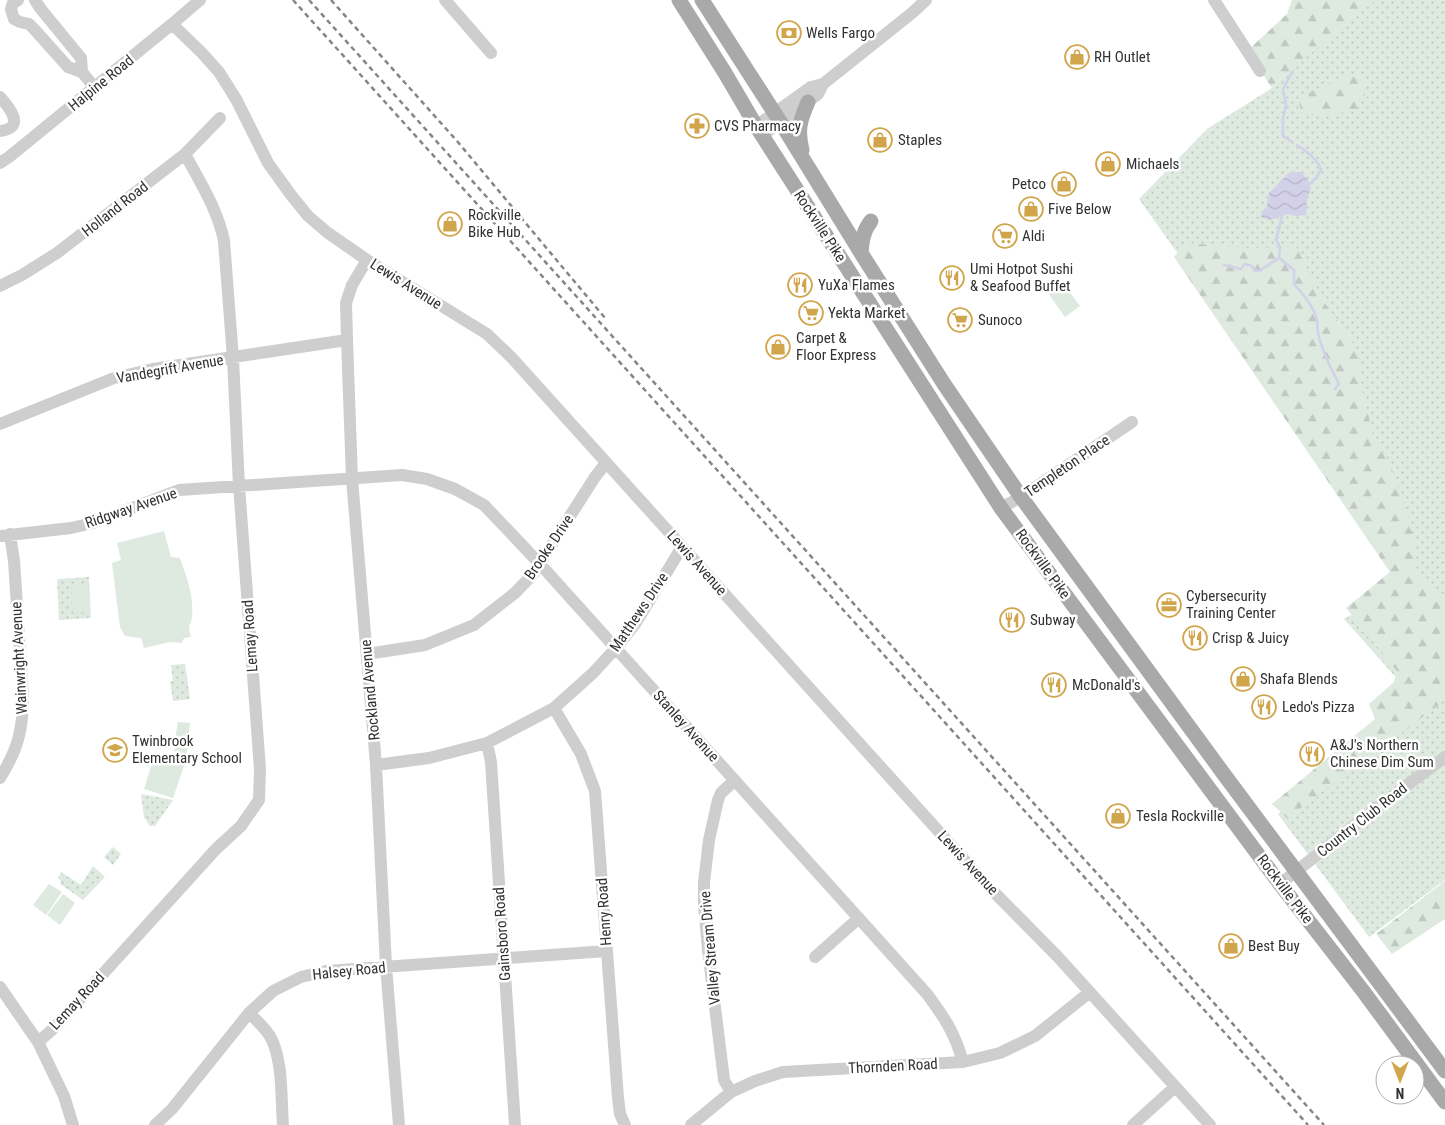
<svg xmlns="http://www.w3.org/2000/svg" width="1445" height="1125" font-family="'Roboto Condensed',sans-serif">
<style>
.grass{fill:url(#grass-dots)}
.forest{fill:url(#forest-firs)}
.garden{fill:#dee9e0}
.water{fill:url(#water-waves)}
.lines{fill:none;stroke-linecap:round;stroke-linejoin:round}
.stream{stroke:#d3d0e9;stroke-width:2.5}
.minor{stroke:#cecece;stroke-width:12}
.major{stroke:#a9a9a9;stroke-width:15}
.rail{stroke:#868686;stroke-width:2.5;stroke-dasharray:5 4;stroke-linecap:butt}
.labels{text-anchor:middle;stroke-width:5;stroke-linejoin:round;paint-order:stroke}
.poi-label{font-size:15px;fill:#313131;stroke:#fff;text-anchor:start}
.street-label{font-size:15px;fill:#313131;stroke:#fff}
</style>
<defs>
<pattern id="grass-dots" width="8" height="8" patternUnits="userSpaceOnUse" patternTransform="scale(1.25)"><rect width="8" height="8" fill="#dee9e0"/><path d="M2 2h.1M6 6h.1" fill="none" stroke="#bfc8c1" stroke-width="1.8" stroke-linecap="round"/></pattern>
<pattern id="forest-firs" width="22" height="20" patternUnits="userSpaceOnUse" patternTransform="scale(1.25)"><rect width="22" height="20" fill="#dee9e0"/><path d="M5 1l3.5 6h-7zM16 11l3.5 6h-7z" fill="#bfc8c1"/></pattern>
<pattern id="water-waves" width="16" height="10" patternUnits="userSpaceOnUse" patternTransform="scale(1.25)"><rect width="16" height="10" fill="#d3d0e9"/><path d="M0 5q4-4 8 0t8 0" fill="none" stroke="#b6b3c8"/></pattern>
</defs>
<rect width="100%" height="100%" fill="#fff"/>
<path class="grass" d="M1356,0H1445V880L1369,937L1278,814L1384,720L1408,691L1344,619L1404,587L1333,472L1139,199L1207,129L1272,88Z
M89,577L91,618L59,620L57,579Z
M185,664L190,699L173,701L170,681H173L171,665Z
M141,794L173,800L155,826H150L144,817Z
M113,847L121,854L113,865L104,857Z
M93,866L105,877L83,900L60,884L61,881L58,878L61,872L81,885Z"/>
<path class="forest" d="M1292,0H1376L1283,76L1272,88L1247,51L1287,14Z
M1364,74L1365,94L1356,111L1324,115H1302L1298,98L1342,77Z
M1186,243L1251,248L1296,247L1324,302L1357,349L1361,385L1375,443L1389,461L1412,528L1416,575L1436,589L1445,599V697L1440,704L1287,818L1272,804L1375,719L1369,704L1394,682L1397,671L1346,608L1390,572L1174,257Z
M1445,881V919L1392,954L1376,934Z"/>
<path class="garden" d="M1062,282L1080,306L1065,317L1048,293Z
M164,531L171,557L180,558C187,579 194,595 192,617C191,627 187,624 191,637L184,638L182,643L170,642L144,648L141,638L125,636L120,627L112,563L121,560L117,543Z
M88,583L90,612L73,613L71,585Z
M178,722L190,723L188,741L175,739Z
M176,741L188,743L186,760L173,758Z
M155,754L185,763L173,798L144,789Z
M49,884L62,892L46,915L33,905Z
M63,894L75,903L60,925L47,915Z"/>
<path class="water" d="M1301,172L1308,180L1311,189L1307,198L1306,215L1295,216L1288,214L1270,220L1261,217L1262,212L1267,206L1269,193L1289,173Z"/>
<g class="lines">
<path class="stream" d="M1291,141L1283,136V119L1286,105L1283,89L1292,72
M1297,145C1307,152 1317,158 1321,170L1316,178L1307,187
M1279,258L1294,270V284C1302,293 1312,304 1316,317C1318,323 1317,330 1319,337C1323,353 1331,369 1339,384L1335,389
M1224,265L1241,269L1245,264L1252,266L1254,270L1259,271L1279,258L1280,247L1276,240L1283,212"/>
<path class="minor" d="M18,0L13,3L11,9L14,19L20,22L29,24L35,30L68,67L82,72
M35,0L40,8L81,58L82,72L95,88
M445,0L491,53
M1214,0L1260,71
M172,24L202,53L219,72L236,99L268,163L291,195L308,216L328,233L367,260L487,334L512,358L987,885L1058,957L1210,1125
M0,97C10,108 26,128 0,131
M756,126L811,87L823,84
M762,135L781,123L818,94L823,84L912,13L926,0
M0,163L9,157L172,24L200,0
M367,260L352,285L346,303L347,340L352,479L376,765L386,966L399,1125
M0,286L22,275L57,253L185,154L220,118
M0,424L114,378L153,369L347,340
M1001,508L1021,497L1132,422
M0,536L71,528L93,523L179,490L402,475L427,479L455,489L484,505L540,564L927,994C944,1017 955,1033 963,1062
M367,654L425,645L474,625L515,593L533,574L595,477L606,463
M554,708L581,754L595,791L618,1098L620,1114L625,1125
M487,743L491,762L515,1125
M376,765L429,758L487,743L554,708L593,673L616,648L635,624L682,547
M0,778C18,749 23,730 23,696L14,561L10,534
M1280,884L1379,806L1445,757
M815,957L859,918
M0,987L38,1042L64,1096L73,1125
M249,1013C257,1021 267,1029 272,1040C283,1064 281,1099 283,1125
M38,1042L53,1029L216,849L241,826L259,800L260,769L239,486L233,358L224,241C218,210 200,182 185,154
M731,1092L724,1080L708,950L704,905V882L709,840L718,800L721,793L735,780
M155,1125L172,1109L249,1013L273,991L301,977L326,971L607,951
M691,1125L731,1092L755,1081L783,1072L963,1062L1000,1053L1035,1036L1090,992
M1133,1125L1175,1087"/>
<path class="major" d="M679,0L725,73L756,126L1001,508L1280,884L1363,991L1445,1102
M702,0L781,123L861,253L944,384L1021,497L1223,773L1445,1071
M802,150C797,130 800,120 808,102
M861,253C862,241 863,231 871,221"/>
<path class="rail" d="M293,0L1308,1125
M309,0L1324,1125
M331,0L457,141L605,318"/>
</g>
<defs>
<g id="bank-ring" transform="scale(1.25)"><circle r="9.5" fill="#fff" stroke="#d0a54b" stroke-width="1.5"/><path d="M-6-4H6V4H-6ZM0-2.3a2.3 2.3 0 1 0 0 4.6a2.3 2.3 0 1 0 0-4.6Z" fill="#d0a54b"/></g>
<g id="shop-ring" transform="scale(1.25)"><circle r="9.5" fill="#fff" stroke="#d0a54b" stroke-width="1.5"/><path d="M-5-2.5h2.3a2.7 3.5 0 0 1 5.4 0H5L5.5 6h-11ZM-1.5-2.5h3a1.5 2.3 0 0 0-3 0Z" fill="#d0a54b"/></g>
<g id="pharmacy-ring" transform="scale(1.25)"><circle r="9.5" fill="#fff" stroke="#d0a54b" stroke-width="1.5"/><path d="M-2-6h4v4h4v4h-4v4h-4v-4h-4v-4h4Z" fill="#d0a54b"/></g>
<g id="supermarket-ring" transform="scale(1.25)"><circle r="9.5" fill="#fff" stroke="#d0a54b" stroke-width="1.5"/><path d="M-6-5.5h2.5l.6 2H6L4.5 2H-2.5L-4.4-4H-6ZM-1.5 3.2a1.3 1.3 0 1 0 .1 0ZM3 3.2a1.3 1.3 0 1 0 .1 0Z" fill="#d0a54b"/></g>
<g id="restaurant-ring" transform="scale(1.25)"><circle r="9.5" fill="#fff" stroke="#d0a54b" stroke-width="1.5"/><path d="M-5-6h1v4h1v-4h1v4h1v-4h1v5L-1.5 .5V6h-2V.5L-5-1ZM5-6V6H3V1.5H1.5Q1.5-4 5-6Z" fill="#d0a54b"/></g>
<g id="office-ring" transform="scale(1.25)"><circle r="9.5" fill="#fff" stroke="#d0a54b" stroke-width="1.5"/><path d="M-6-3h4V-5.5h4V-3h4V5H-6ZM-1-4.5V-3h2v-1.5ZM-6 0V1H6V0Z" fill="#d0a54b"/></g>
<g id="school-ring" transform="scale(1.25)"><circle r="9.5" fill="#fff" stroke="#d0a54b" stroke-width="1.5"/><path d="M0-5L7-2L0 1L-7-2ZM-4 1L0 2.5L4 1V4Q0 6-4 4Z" fill="#d0a54b"/></g>
</defs>
<g fill-rule="evenodd">
<use href="#bank-ring" x="789" y="33"/>
<use href="#shop-ring" x="1077" y="57"/>
<use href="#pharmacy-ring" x="697" y="126"/>
<use href="#shop-ring" x="880" y="140"/>
<use href="#shop-ring" x="1108" y="164"/>
<use href="#shop-ring" x="1064" y="184"/>
<use href="#shop-ring" x="1031" y="209"/>
<use href="#shop-ring" x="450" y="224"/>
<use href="#supermarket-ring" x="1005" y="236"/>
<use href="#restaurant-ring" x="952" y="278"/>
<use href="#restaurant-ring" x="800" y="285"/>
<use href="#supermarket-ring" x="811" y="313"/>
<use href="#supermarket-ring" x="960" y="320"/>
<use href="#shop-ring" x="778" y="347"/>
<use href="#office-ring" x="1169" y="605"/>
<use href="#restaurant-ring" x="1012" y="620"/>
<use href="#restaurant-ring" x="1195" y="638"/>
<use href="#shop-ring" x="1243" y="679"/>
<use href="#restaurant-ring" x="1054" y="685"/>
<use href="#restaurant-ring" x="1264" y="707"/>
<use href="#school-ring" x="115" y="750"/>
<use href="#restaurant-ring" x="1312" y="754"/>
<use href="#shop-ring" x="1118" y="816"/>
<use href="#shop-ring" x="1231" y="946"/>
</g>
<g class="labels">
<g class="poi-label">
<text x="806" y="38">Wells Fargo</text>
<text x="1094" y="62">RH Outlet</text>
<text x="714" y="131">CVS Pharmacy</text>
<text x="898" y="145">Staples</text>
<text x="1126" y="169">Michaels</text>
<text x="1046" y="189" text-anchor="end">Petco</text>
<text x="1048" y="214">Five Below</text>
<text x="468" y="220">Rockville<tspan x="468" dy="17">Bike Hub</tspan></text>
<text x="1022" y="241">Aldi</text>
<text x="970" y="274">Umi Hotpot Sushi<tspan x="970" dy="17">&amp; Seafood Buffet</tspan></text>
<text x="818" y="290">YuXa Flames</text>
<text x="828" y="318">Yekta Market</text>
<text x="978" y="325">Sunoco</text>
<text x="796" y="343">Carpet &amp;<tspan x="796" dy="17">Floor Express</tspan></text>
<text x="1186" y="601">Cybersecurity<tspan x="1186" dy="17">Training Center</tspan></text>
<text x="1030" y="625">Subway</text>
<text x="1212" y="643">Crisp &amp; Juicy</text>
<text x="1260" y="684">Shafa Blends</text>
<text x="1072" y="690">McDonald's</text>
<text x="1282" y="712">Ledo's Pizza</text>
<text x="132" y="746">Twinbrook<tspan x="132" dy="17">Elementary School</tspan></text>
<text x="1330" y="750">A&amp;J's Northern<tspan x="1330" dy="17">Chinese Dim Sum</tspan></text>
<text x="1136" y="821">Tesla Rockville</text>
<text x="1248" y="951">Best Buy</text>
</g>
<g class="street-label">
<text transform="translate(101 83) rotate(-39)" y="5">Halpine Road</text>
<text transform="translate(115 209) rotate(-38)" y="5">Holland Road</text>
<text transform="translate(820 226) rotate(57)" y="5">Rockville Pike</text>
<text transform="translate(406 284) rotate(32)" y="5">Lewis Avenue</text>
<text transform="translate(170 369) rotate(-10)" y="5">Vandegrift Avenue</text>
<text transform="translate(1067 466) rotate(-34)" y="5">Templeton Place</text>
<text transform="translate(131 508) rotate(-19)" y="5">Ridgway Avenue</text>
<text transform="translate(549 547) rotate(-56)" y="5">Brooke Drive</text>
<text transform="translate(697 563) rotate(48)" y="5">Lewis Avenue</text>
<text transform="translate(1043 564) rotate(54)" y="5">Rockville Pike</text>
<text transform="translate(639 612) rotate(-56)" y="5">Matthews Drive</text>
<text transform="translate(250 636) rotate(-94)" y="5">Lemay Road</text>
<text transform="translate(19 658) rotate(-93)" y="5">Wainwright Avenue</text>
<text transform="translate(370 690) rotate(-95)" y="5">Rockland Avenue</text>
<text transform="translate(686 726) rotate(48)" y="5">Stanley Avenue</text>
<text transform="translate(1362 820) rotate(-38)" y="5">Country Club Road</text>
<text transform="translate(968 863) rotate(47)" y="5">Lewis Avenue</text>
<text transform="translate(1285 889) rotate(53)" y="5">Rockville Pike</text>
<text transform="translate(604 912) rotate(-94)" y="5">Henry Road</text>
<text transform="translate(502 934) rotate(-94)" y="5">Gainsboro Road</text>
<text transform="translate(710 948) rotate(-95)" y="5">Valley Stream Drive</text>
<text transform="translate(349 971) rotate(-6)" y="5">Halsey Road</text>
<text transform="translate(77 1001) rotate(-47)" y="5">Lemay Road</text>
<text transform="translate(893 1066) rotate(-3)" y="5">Thornden Road</text>
</g>
</g>
<g transform="translate(1400 1080) rotate(180)"><circle r="24" fill="#ffffff" stroke="#adadad"/>
<path d="M0-4L9 19L0 12L-9 19Z" fill="#d0a54b"/>
<text y="-8" font-size="14" font-weight="bold" text-anchor="middle" fill="#313131">N</text>
</g>
</svg>
